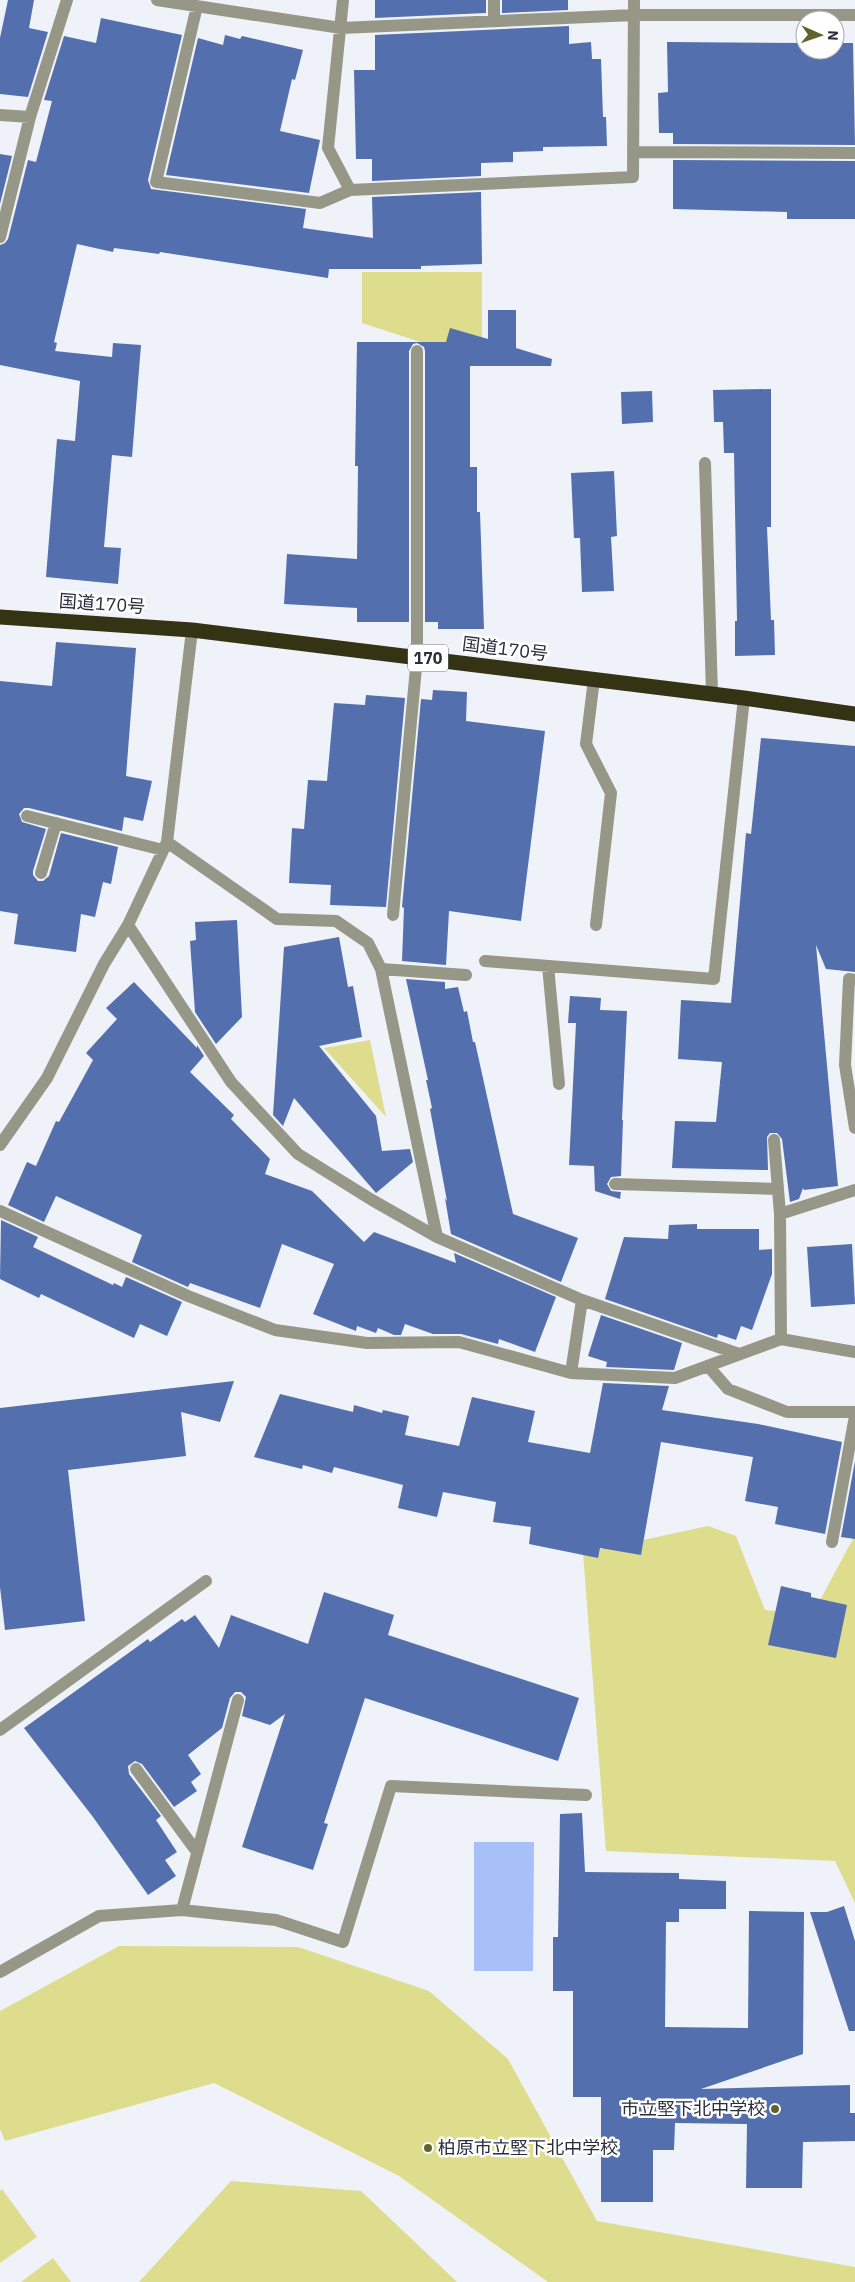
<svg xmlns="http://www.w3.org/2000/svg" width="855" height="2282" font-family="'IBM Plex Sans','Noto Sans JP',sans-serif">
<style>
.green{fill:#dedd8e}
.water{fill:#a8c0f8}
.building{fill:#546fae}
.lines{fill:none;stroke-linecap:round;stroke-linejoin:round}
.minor{stroke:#969787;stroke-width:12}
.highway{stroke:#343314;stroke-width:15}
.poi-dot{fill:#62622e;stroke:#fff;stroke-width:2}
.labels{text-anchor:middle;stroke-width:5;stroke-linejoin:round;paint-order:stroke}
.shield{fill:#fff;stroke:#686d75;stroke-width:1}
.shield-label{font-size:16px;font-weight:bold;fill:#282e3a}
.street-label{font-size:18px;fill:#282e3a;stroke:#fff}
.poi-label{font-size:18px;fill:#282e3a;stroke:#fff;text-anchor:end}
</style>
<rect width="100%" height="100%" fill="#eff2f9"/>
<path class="green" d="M362,272H482V362L362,323Z
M370,1040L386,1117L324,1048Z
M708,1526L736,1536L765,1610L812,1615L855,1535V1903L835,1861L606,1851L583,1553Z
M119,1946L298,1947L429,1991L508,2059L597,2221L855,2267V2282H548L399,2176L214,2083L5,2141L0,2129V2011Z
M231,2181L361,2191L457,2282H139Z
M2,2189L37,2237L0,2263V2191Z
M53,2258L71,2282H21Z"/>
<path class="water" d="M474,1842H534L533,1971H474Z"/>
<path class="building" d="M8,0H34L29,28L48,32L28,97L0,94V38Z
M375,0H486V13L375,18Z
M502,0H568V10L502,13Z
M101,18L182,35L148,180L151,189L306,209L303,228L373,238L372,197L481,192L482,264L421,266V269H329L328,278L160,252L159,254L114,248L113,252L77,244L54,342L57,343L55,351L112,357L113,343L141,345L132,457L112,455L104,547L121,548L118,584L46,577L57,439L75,441L80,381L0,365V245L5,243L8,239L28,160L36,162L52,101L44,100L64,36L96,43Z
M569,26V44L591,42L592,59H601L603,117H606L607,146L543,147V151L513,152V162L481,163V176L372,181V159H356L354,70H375V35Z
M225,35L240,39L242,36L303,50L295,80L292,79L280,131L320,140L309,193L166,175L198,38L223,45Z
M667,42L805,43V50H835V43H853L855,145L673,144V133H659L658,93L668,92Z
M0,154L12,156L0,204Z
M673,160L855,161V219H787V212L673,209Z
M488,310H516V348L552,359L551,366H470V467H477V512H480L484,629H438V622H425V351L424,347L417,343L413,344L409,351V622H357V608L284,604L287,554L357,559L358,466H355L357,342H446L450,328L488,339Z
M771,389V527H767L771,620H774L775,655L735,656V621H737L734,453H724L723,422H714L713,390Z
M652,391L653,422L622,424L621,392Z
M614,471L617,536L611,537L614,591L582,592L580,538H574L571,473Z
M56,642L136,648L126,776L152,781L143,821L124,817L122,831L29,808H24L19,814L22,822L46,829L33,871V875L38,881H43L49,876L61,833L118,847L111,884L103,882L95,917L81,914L76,952L14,944L18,914L0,911V681L52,686Z
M433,690L467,692L466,721L545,731L521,921L449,911L446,965L402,961L404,908L402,907L421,699L432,700Z
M366,695L405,698L386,907L330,905L331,885L289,883L292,828L304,829L308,780L327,781L334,703L365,705Z
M761,738L855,746V972L826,969L816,945L838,1186L804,1190L803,1188L799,1199L790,1202L782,1139L777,1133H770L767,1137L768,1170L672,1168L675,1121L716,1122L722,1062L678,1059L681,1000L731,1003L746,833L751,834Z
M237,920L242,1017L216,1044L195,1012L190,941L196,940L195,922Z
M339,937L348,987L353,986L362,1037L319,1046L376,1116L382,1151L410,1149L413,1162L376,1193L294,1098L283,1126L273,1115L284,947Z
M406,979L445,982V989L458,987L464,1012L467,1011L473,1042H475L513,1214L578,1238L561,1282L451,1234L445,1198L447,1201L430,1109L432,1108L426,1080H428Z
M134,982L197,1048V1045L204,1056L190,1072L234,1115L231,1119L270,1159L265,1174L312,1191L364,1242L374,1232L456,1263L454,1253L556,1297L535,1352L499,1339L498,1344L461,1334H433L405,1324L401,1335H394L378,1328L376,1333L357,1326L356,1331L313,1314L334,1264L282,1244L260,1308L190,1283L188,1287L132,1262L142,1235L56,1196L44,1222L8,1205L27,1162L36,1166L56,1121L59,1122L93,1060L86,1053L117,1019L106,1008Z
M570,996L601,998L600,1010L627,1011L622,1120H623L621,1176L611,1177L607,1184L611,1191L621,1192L620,1199L595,1191L594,1166L569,1165L576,1023H568Z
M1,1220L38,1237L33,1247L113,1285L114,1283L122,1287L126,1277L182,1302L167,1336L140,1324L134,1338L41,1294L39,1298L0,1279Z
M697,1224V1229H759V1250L772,1249V1274L752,1330L741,1326L736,1340L718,1334L717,1338L605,1299L624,1237L668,1239L669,1225Z
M852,1244L855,1304L811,1307L807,1247Z
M601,1315L682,1343L674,1370L606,1367L607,1362L588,1356Z
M234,1381L220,1422L181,1412L186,1456L68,1470L85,1621L5,1630L0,1587V1408Z
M603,1383L669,1386L662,1410L758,1424L842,1442L825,1534L775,1524L778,1507L745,1501L753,1457L661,1442L641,1555L600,1548L598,1558L529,1544L531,1527L493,1522L496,1502L443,1492L437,1517L398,1508L403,1485L334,1467L332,1473L303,1465L302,1469L254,1457L280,1394L353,1412L354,1405L382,1413L383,1410L409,1416L405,1435L459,1446L472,1397L535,1411L528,1442L590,1453Z
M855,1461V1539L841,1537Z
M781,1586L811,1593V1597L847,1605L836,1658L768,1645Z
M324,1592L394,1615L388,1635L579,1698L558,1761L365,1698L324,1823L328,1824L313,1870L242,1847L285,1714L270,1725L242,1716L246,1697L241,1692H235L230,1698L222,1728L188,1755L201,1774L191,1782L197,1791L174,1807L142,1764L135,1761L128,1766L129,1774L161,1816L156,1820L177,1852L165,1860L176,1876L148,1895L93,1817L24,1728L148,1639L150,1642L182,1619L185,1622L195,1615L219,1648L231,1615L308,1644Z
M582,1813L585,1872L679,1873V1879L726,1881V1909H679V1922H666L665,2027L748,2028L749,1911L804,1912L803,2054L701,2089L850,2085V2113H855V2141L803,2142L802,2188H746L747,2124L675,2123L674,2150H653V2202H601V2097H573V1991H553V1937H558L560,1814Z
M844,1906L855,1941V2031H849L810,1912H827Z"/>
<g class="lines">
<path class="minor" d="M157,0L341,28L634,15H855
M343,0L328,148L350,190L633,177L634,0
M494,0V21
M197,6L156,182L320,203L350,190
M0,115L30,117
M633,152L855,153
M0,237L30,117L67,0
M705,463L712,694
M594,679L586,744L611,793L596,925
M27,816L163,850
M167,842L277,919L336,921L368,943L381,969L437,1237
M41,873L56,823
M393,915L417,657V351
M128,925L231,1082L298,1154L372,1200L437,1237L582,1300L739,1354
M485,961L714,979L744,698
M548,966L559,1084
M381,969L466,975
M855,980L849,979L845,1065L855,1128
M774,1140L780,1214L781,1339
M0,1145L47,1078L104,964L128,925L167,842L192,630
M615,1184L778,1189
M0,1211L188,1296L275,1330L367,1343L459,1342L571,1373L675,1378L781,1339L855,1352
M780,1214L855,1190
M708,1366L728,1389L787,1412H855
M571,1373L582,1300
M832,1542L855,1416
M0,1730L206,1581
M136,1769L197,1852
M182,1910L238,1700
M0,1972L99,1916L182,1910L276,1920L343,1942L391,1786L586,1795"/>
<path class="highway" d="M0,617L192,630L744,698L855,714"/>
</g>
<g class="poi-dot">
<circle cx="775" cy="2109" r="5"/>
<circle cx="428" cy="2148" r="5"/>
</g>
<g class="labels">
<rect class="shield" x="408" y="644.5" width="40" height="27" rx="4"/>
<g class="shield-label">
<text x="428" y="664">170</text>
</g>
<g class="street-label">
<text transform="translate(102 604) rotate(4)" y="6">国道170号</text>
<text transform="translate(505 649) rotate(7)" y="6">国道170号</text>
</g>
<g class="poi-label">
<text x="765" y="2115">市立堅下北中学校</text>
<text x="438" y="2154" text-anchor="start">柏原市立堅下北中学校</text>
</g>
</g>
<g transform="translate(820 35) rotate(92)"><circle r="24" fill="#ffffff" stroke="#a9abb0"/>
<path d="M0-4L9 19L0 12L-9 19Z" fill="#62622e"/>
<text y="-8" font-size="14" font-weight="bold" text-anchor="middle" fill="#282e3a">N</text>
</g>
</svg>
